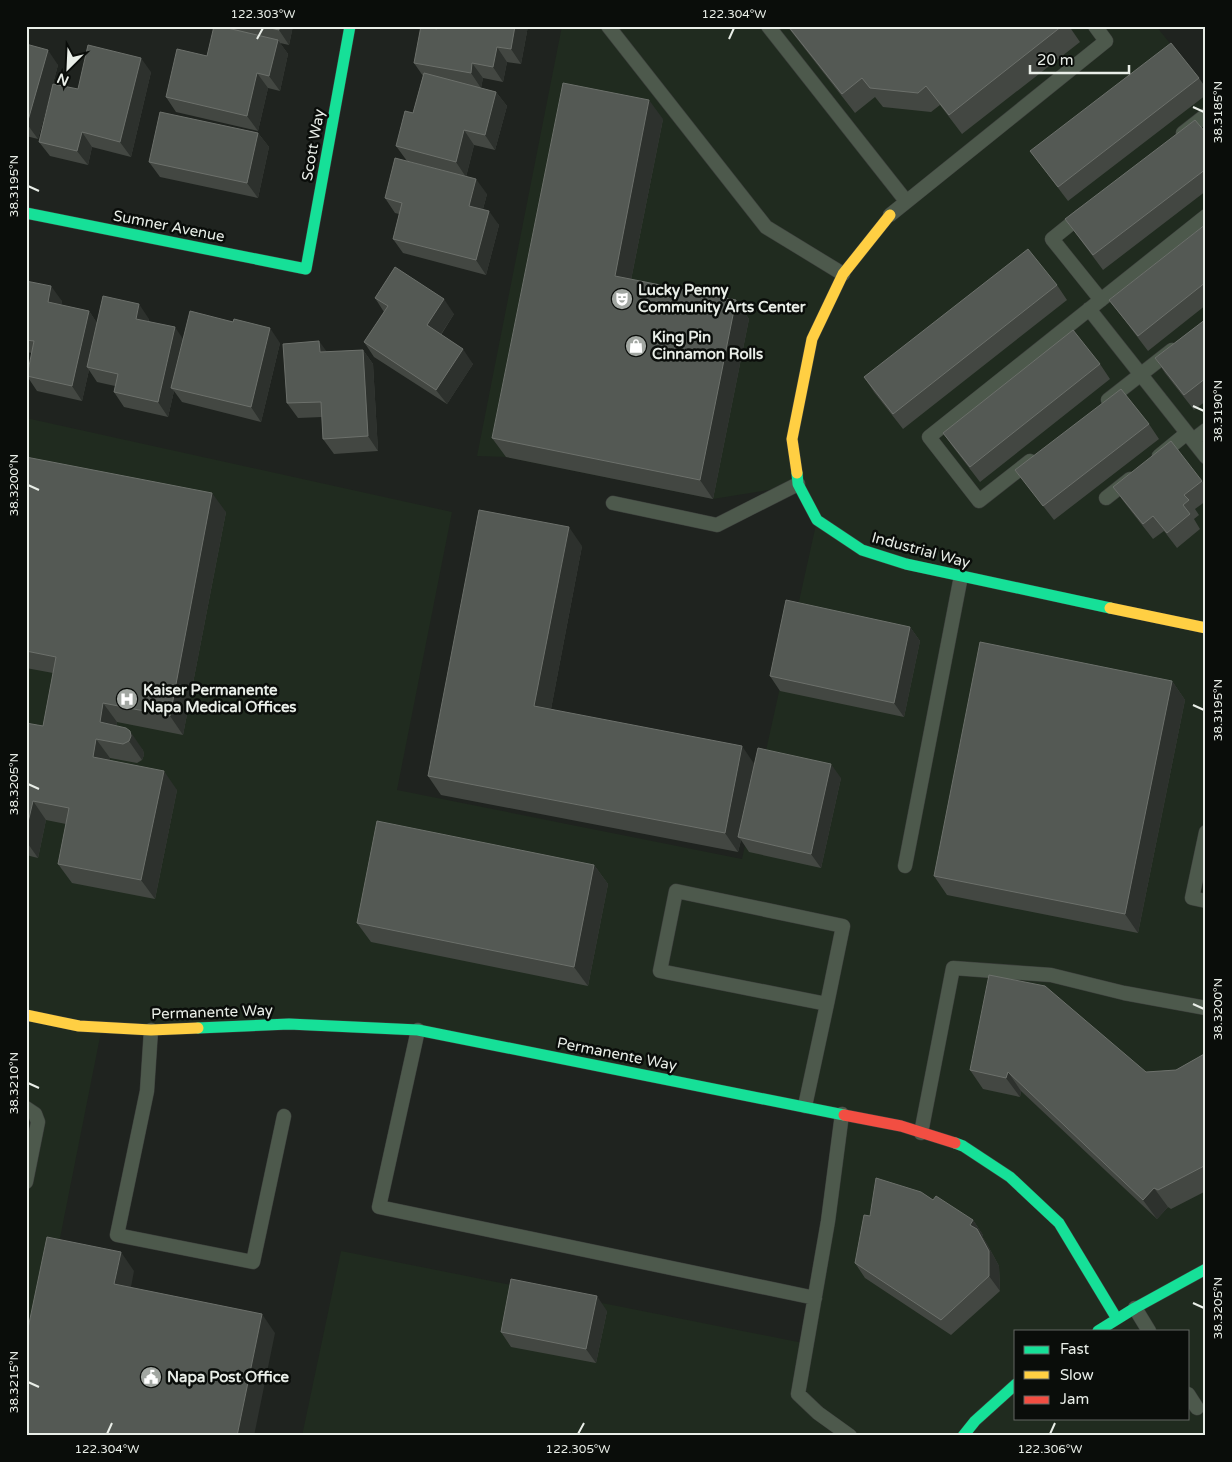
<svg xmlns="http://www.w3.org/2000/svg" width="1232" height="1462" font-family="'Varela Round',sans-serif">
<style>
.built{fill:#202b1f;fill-rule:evenodd}
.lines{fill:none;stroke-linecap:round;stroke-linejoin:round}
.lane-casing{stroke:#3c3f3c;stroke-width:15}
.fast-casing{stroke:#3c3f3c;stroke-width:12}
.slow-casing{stroke:#3c3f3c;stroke-width:12}
.jam-casing{stroke:#3c3f3c;stroke-width:12}
.lane{stroke:#4d594c;stroke-width:14}
.fast{stroke:#16e098;stroke-width:11}
.slow{stroke:#ffcf43;stroke-width:11}
.jam{stroke:#f24e42;stroke-width:11}
.wall{fill:#434742}
.shaded-wall{fill:#2d312d}
.building{fill:#545954;stroke:#6c706b}
.ticks{fill:none;stroke:#e9eee8;stroke-width:2}
.labels{text-anchor:middle;stroke-width:5;stroke-linejoin:round;paint-order:stroke}
.street-label{font-size:15px;fill:#e9eee8;stroke:#0a0d0a}
.poi-label{font-size:15px;font-weight:bold;fill:#e9eee8;stroke:#0a0d0a;text-anchor:start}
.neatline{fill:none;stroke:#e9eee8;stroke-width:2}
.ticks-label{font-size:12px;text-anchor:middle;fill:#e9eee8}
</style>
<rect width="100%" height="100%" fill="#1f231f"/>
<path class="built" d="M562,26H1156L1206,88V1436H302L341,1251L808,1344L842,1114L418,1030L102,1027L26,1409V418L452,512L397,790L742,859L817,520L799,485L713,499L506,457L477,456ZM1016,1331H1188V1418H1016Z"/>
<g class="lines">
<g class="lane-casing">
<path id="lane" d="M608,26L766,227L843,274
M768,26L906,201
M1183,133L1206,115
M1083,214L1052,239L1101,300
M890,215L1106,41L1095,26
M1089,309L1206,457
M1108,400L1172,350
M1193,440L1206,430
M1159,456L1187,433
M1030,461L979,501L929,437L1206,216
M1106,498L1130,479
M613,503L717,525L798,484
M1206,832L1192,898L1206,901
M905,866L961,576
M151,1030L147,1091L117,1235L253,1262L284,1116
M418,1030L379,1207L815,1298
M805,1106L827,1004L660,971L676,891L843,926L827,1004
M26,1108L35,1114L38,1122L26,1182
M842,1114L828,1221L798,1394L818,1413L850,1436
M921,1133L953,968L1051,975L1124,993L1206,1008
M1135,1308L1149,1331
M1188,1394L1197,1408"/>
</g>
<g class="fast-casing">
<path id="fast" d="M26,213L306,269L350,26
M797,473L798,484L817,520L862,550L906,564L1110,608
M198,1028L289,1024L418,1030L844,1115
M955,1143L963,1146L1010,1177L1059,1223L1117,1319
M1098,1331L1135,1308L1206,1269
M963,1436L975,1421L1016,1384"/>
</g>
<g class="slow-casing">
<path id="slow" d="M797,473L792,439L812,339L843,274L890,215
M1110,608L1206,628
M26,1015L79,1026L151,1030L198,1028"/>
</g>
<g class="jam-casing">
<path id="jam" d="M844,1115L901,1126L955,1143"/>
</g>
<use href="#lane" class="lane"/>
<use href="#fast" class="fast"/>
<use href="#slow" class="slow"/>
<use href="#jam" class="jam"/>
</g>
<path class="wall" d="M227,26H293L289,45L280,43L288,54L280,91L268,88L258,131L176,112L166,97L207,56L229,28Z
M528,26L521,64L507,62L503,82L483,78L481,88L496,92L507,106L495,150L474,145L466,177L407,161L396,146L413,113L423,76L414,63L437,29Z
M787,26H1069L1080,42L962,134L940,105L931,112L883,107L875,97L855,113Z
M26,44L58,65L38,139L26,136Z
M151,72L131,157L92,147L88,165L50,156L39,142L78,89Z
M1199,78L1206,88V95L1068,201L1030,151Z
M663,119L631,280L736,300L749,319L713,499L506,457L492,438Z
M258,133L269,147L258,198L160,177L149,162Z
M1206,133V191L1103,270L1065,219Z
M487,194L483,209L499,225L486,275L403,253L393,239L399,214L395,213L385,198Z
M1206,224V305L1148,351L1120,314L1109,300Z
M26,281L62,301L61,305L89,311L97,323L149,319V321L183,339L280,343L261,422L182,402L174,391L168,417L124,407L114,392L115,386L97,382L89,370L82,401L37,391L27,376L32,353L26,352Z
M1057,285L1067,300L903,429L874,392L864,377Z
M375,298L454,314L441,335L473,364L447,404L374,357L364,342L384,312Z
M1206,319V401L1194,410L1165,373L1155,358Z
M363,350L373,364L378,451L334,454L323,439L322,417L298,418L287,403L327,352Z
M1100,364L1110,379L980,482L953,447L943,433Z
M1149,424L1159,439L1054,520L1026,484L1015,470Z
M26,457L226,512L183,735L117,722L116,726L143,750L144,755L142,760L137,763L110,758L109,760L177,790L155,899L72,883L58,864L66,824L46,820L38,858L26,855V723L43,726L53,673L26,668Z
M1202,481L1206,485V501L1195,509L1199,515L1194,519L1200,529L1177,548L1164,531L1153,539L1124,502L1113,487Z
M582,546L551,709L754,764L841,778L821,868L749,852L741,840L738,852L441,795L428,776Z
M910,627L920,641L904,717L780,691L770,676Z
M1172,681L1185,700L1138,933L947,895L934,876Z
M594,865L608,884L588,986L371,942L357,923Z
M1206,1053V1191L1171,1209L1168,1207L1157,1219L1021,1091L1020,1097L983,1089L970,1070L1146,1072L1176,1070Z
M933,1200L973,1220L983,1235L982,1236L987,1244L999,1266L1000,1291L951,1335L865,1278L855,1263L870,1216Z
M607,1311L596,1363L511,1347L501,1332Z"/>
<path class="shaded-wall" d="M279,26H293L289,45L279,30Z
M515,26H528L521,64L511,49Z
M278,40L288,54L280,91L269,76Z
M497,47L507,62L503,82L493,67Z
M48,50L58,65L38,139L27,124Z
M141,58L151,72L131,157L120,142Z
M472,63L483,78L481,88L471,73Z
M257,73L268,88L258,131L247,116Z
M496,92L507,106L495,150L485,135Z
M649,100L663,119L628,295L615,276Z
M464,130L474,145L466,177L456,162Z
M82,132L92,147L88,165L77,151Z
M258,133L269,147L258,198L247,183Z
M476,179L487,194L480,220L469,206Z
M489,211L499,225L486,275L476,260Z
M51,286L62,301L58,317L48,302Z
M444,299L454,314L437,340L427,325Z
M736,300L749,319L713,499L700,480Z
M139,304L149,319L146,333L136,319Z
M89,311L99,326L87,367L89,370L82,401L72,386Z
M175,327L185,342L171,388L174,391L168,417L158,402Z
M270,328L280,343L261,422L251,407Z
M319,341L330,356L320,352Z
M463,349L473,364L447,404L436,390Z
M363,350L373,364L378,451L368,436Z
M212,493L226,512L183,735L170,716Z
M569,527L582,546L548,725L534,706Z
M910,627L920,641L904,717L894,703Z
M1172,681L1185,700L1138,933L1125,914Z
M103,703L117,722L113,741L100,722Z
M130,731L143,750L144,755L142,760L129,741Z
M96,739L110,758L106,776L93,757Z
M742,746L755,765L738,837L741,840L738,852L725,833Z
M831,764L841,778L821,868L811,854Z
M164,771L177,790L155,899L141,880Z
M33,801L46,820L38,858L26,841V831Z
M594,865L608,884L588,986L574,967Z
M1008,1072L1021,1091L1020,1097L1006,1078Z
M1154,1188L1168,1207L1157,1219L1143,1200Z
M973,1220L983,1235L982,1236L987,1244L999,1266L1000,1291L989,1276L970,1225Z
M121,1252L134,1271L128,1303L114,1284Z
M597,1296L607,1311L596,1363L586,1349Z
M262,1314L275,1333L254,1436H237Z"/>
<path class="building" d="M214,26H219L278,40L269,76L257,73L247,116L166,97L177,49L207,56Z
M262,26H279V30Z
M421,26L437,29L438,26H515L511,49L497,47L493,67L472,63L471,73L414,63Z
M788,26H1062L949,115L926,86L918,93L870,88L862,78L842,94Z
M1171,43L1199,78L1058,187L1030,151Z
M26,44L48,50L27,124H26Z
M88,45L141,58L120,142L82,132L77,151L39,142L53,84L78,89Z
M424,73L496,92L485,135L464,130L456,162L396,146L405,111L413,113Z
M563,83L649,100L615,276L736,300L700,480L492,438Z
M160,112L258,133L247,183L149,162Z
M1195,120L1206,133V169L1093,255L1065,219Z
M395,158L476,179L469,206L489,211L476,260L393,239L402,203L385,198Z
M1206,224V282L1138,336L1109,300Z
M1028,249L1057,285L893,414L864,377Z
M395,267L444,299L427,325L463,349L436,390L364,342L388,306L375,298Z
M26,281L51,286L48,302L89,311L72,386L27,376L34,341L26,340Z
M103,296L139,304L136,319L175,327L158,402L114,392L118,374L87,367Z
M190,311L233,322L234,319L270,328L251,407L171,388Z
M1206,319V378L1184,395L1155,358Z
M1073,330L1100,364L970,467L943,433Z
M319,341L320,352L363,350L368,436L323,439L321,402L287,403L283,344Z
M1121,389L1149,424L1043,506L1015,470Z
M1171,441L1202,481L1184,495L1189,500L1183,505L1190,514L1167,533L1153,516L1143,524L1113,487Z
M26,457L212,493L170,716L103,703L100,722L126,728L130,731L131,736L129,741L123,744L96,739L93,757L164,771L141,880L58,864L69,808L33,801L26,831V723L43,726L56,657L26,651Z
M479,510L569,527L534,706L742,746L725,833L428,776Z
M786,600L910,627L894,703L770,676Z
M980,642L1172,681L1125,914L934,876Z
M758,748L831,764L811,854L738,837Z
M377,821L594,865L574,967L357,923Z
M989,975L1045,986L1146,1072L1176,1070L1206,1053V1165L1158,1190L1154,1188L1143,1200L1008,1072L1006,1078L970,1070Z
M876,1178L921,1192L933,1200L936,1196L973,1220L970,1225L977,1229L989,1251V1276L941,1320L855,1263L864,1215L870,1216Z
M47,1237L121,1252L114,1284L262,1314L237,1436H26V1338Z
M511,1279L597,1296L586,1349L501,1332Z"/>
<path class="ticks" d="M257,39L263,28M729,39L734,28M1193,107L1204,112M28,186L39,191M1193,406L1204,411M28,485L39,490M1193,705L1204,710M28,784L39,789M1193,1004L1204,1009M28,1083L39,1088M1193,1303L1204,1308M28,1382L39,1387M107,1434L112,1423M578,1434L584,1423M1050,1434L1055,1423"/>
<defs>
<g id="theatre-disc" transform="scale(1.125)"><circle r="9.5" fill="#a2a7a2" stroke="#0a0d0a"/><path d="M-5-5.5Q0-4 5-5.5V0Q5 5 0 6Q-5 5-5 0ZM-3.3-2.5H-1v1.5H-3.3ZM1-2.5H3.3v1.5H1ZM-2.8 1Q0 5.5 2.8 1Z" fill="#fff"/></g>
<g id="shop-disc" transform="scale(1.125)"><circle r="9.5" fill="#a2a7a2" stroke="#0a0d0a"/><path d="M-5-2.5h2.3a2.7 3.5 0 0 1 5.4 0H5L5.5 6h-11ZM-1.5-2.5h3a1.5 2.3 0 0 0-3 0Z" fill="#fff"/></g>
<g id="hospital-disc" transform="scale(1.125)"><circle r="9.5" fill="#a2a7a2" stroke="#0a0d0a"/><path d="M-5-5h3v3.5h4V-5h3V5h-3V1.5h-4V5h-3Z" fill="#fff"/></g>
<g id="civic-disc" transform="scale(1.125)"><circle r="9.5" fill="#a2a7a2" stroke="#0a0d0a"/><path d="M-.6-6.5H3V-4.5H.6V-3L4-1V1h2V6H-6V1h2V-1L-.6-3ZM-1.2 2.5V6h2.4V2.5Z" fill="#fff"/></g>
</defs>
<g fill-rule="evenodd">
<use href="#theatre-disc" x="622" y="299"/>
<use href="#shop-disc" x="636" y="346"/>
<use href="#hospital-disc" x="127" y="699"/>
<use href="#civic-disc" x="151" y="1377"/>
</g>
<g class="labels">
<g class="street-label">
<text transform="translate(313 145) rotate(-80)" y="5">Scott Way</text>
<text transform="translate(169 226) rotate(11)" y="5">Sumner Avenue</text>
<text transform="translate(921 550) rotate(15)" y="5">Industrial Way</text>
<text transform="translate(212 1012) rotate(-2)" y="5">Permanente Way</text>
<text transform="translate(617 1054) rotate(11)" y="5">Permanente Way</text>
</g>
<g class="poi-label">
<text x="638" y="295">Lucky Penny<tspan x="638" dy="17">Community Arts Center</tspan></text>
<text x="652" y="342">King Pin<tspan x="652" dy="17">Cinnamon Rolls</tspan></text>
<text x="143" y="695">Kaiser Permanente<tspan x="143" dy="17">Napa Medical Offices</tspan></text>
<text x="167" y="1382">Napa Post Office</text>
</g>
</g>
<rect width="1232" height="1462" fill="none" stroke="#0a0d0a" stroke-width="55"/>
<rect x="1014" y="1330" width="175" height="90" fill="#0a0d0a" stroke="#636763"/>
<rect x="1024" y="1346" width="25" height="8" fill="#16e098" stroke="#636763"/>
<text x="1060" y="1354" font-size="15" fill="#e9eee8">Fast</text>
<rect x="1024" y="1371" width="25" height="8" fill="#ffcf43" stroke="#636763"/>
<text x="1060" y="1380" font-size="15" fill="#e9eee8">Slow</text>
<rect x="1024" y="1396" width="25" height="8" fill="#f24e42" stroke="#636763"/>
<text x="1060" y="1404" font-size="15" fill="#e9eee8">Jam</text>
<g transform="translate(68 68) rotate(204)" stroke="#0a0d0a" stroke-width="4" paint-order="stroke">
<path d="M0-4L9 19L0 12L-9 19Z" fill="#e9eee8"/>
<text y="-8" font-size="14" font-weight="bold" text-anchor="middle" fill="#e9eee8">N</text>
</g>
<path d="M1030 65v8h99v-8" fill="none" stroke="#e9eee8" stroke-width="2.5"/>
<text x="1037" y="65" font-size="15" fill="#e9eee8" stroke="#0a0d0a" stroke-width="4" paint-order="stroke">20 m</text>
<rect x="28" y="28" width="1176" height="1406" class="neatline"/>
<g class="ticks-label">
<text x="263" y="18">122.303°W</text>
<text x="734" y="18">122.304°W</text>
<text transform="translate(1218 112) rotate(-90)" y="4">38.3185°N</text>
<text transform="translate(14 186) rotate(-90)" y="4">38.3195°N</text>
<text transform="translate(1218 411) rotate(-90)" y="4">38.3190°N</text>
<text transform="translate(14 485) rotate(-90)" y="4">38.3200°N</text>
<text transform="translate(1218 710) rotate(-90)" y="4">38.3195°N</text>
<text transform="translate(14 784) rotate(-90)" y="4">38.3205°N</text>
<text transform="translate(1218 1009) rotate(-90)" y="4">38.3200°N</text>
<text transform="translate(14 1083) rotate(-90)" y="4">38.3210°N</text>
<text transform="translate(1218 1308) rotate(-90)" y="4">38.3205°N</text>
<text transform="translate(14 1382) rotate(-90)" y="4">38.3215°N</text>
<text x="107" y="1453">122.304°W</text>
<text x="578" y="1453">122.305°W</text>
<text x="1050" y="1453">122.306°W</text>
</g>
</svg>
